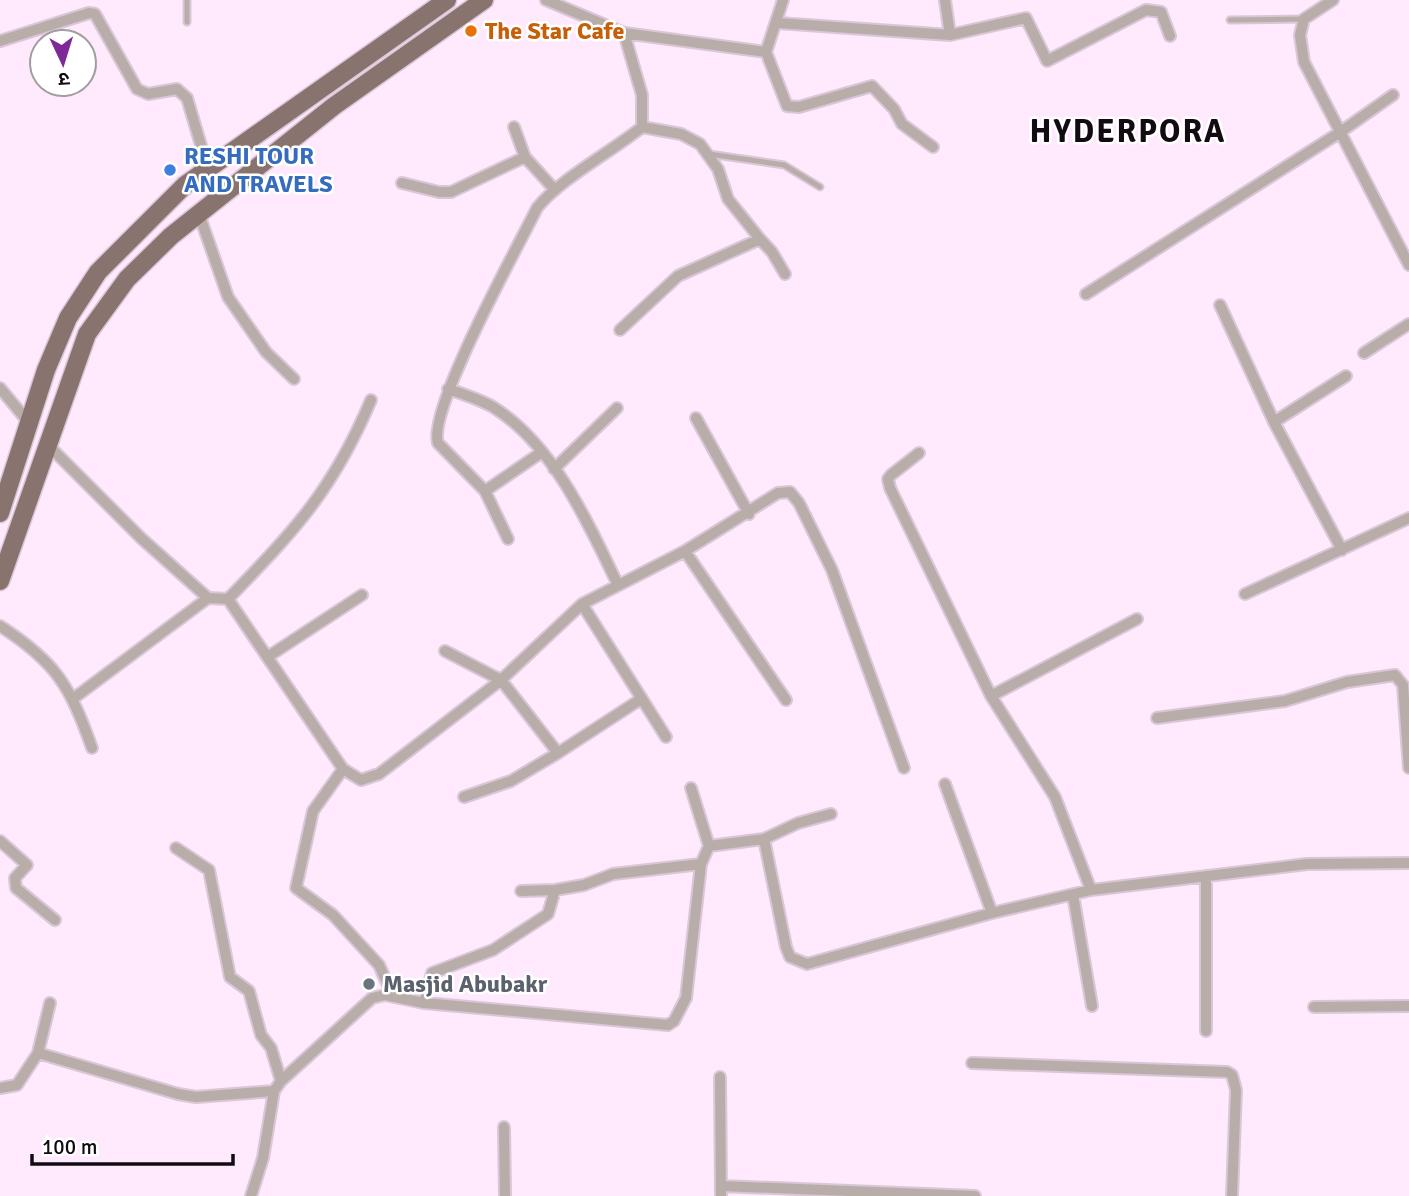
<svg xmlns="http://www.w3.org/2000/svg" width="1409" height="1196" font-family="Signika,'Noto Sans Devanagari',sans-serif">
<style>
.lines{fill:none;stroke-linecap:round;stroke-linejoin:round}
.service-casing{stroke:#d9c6d7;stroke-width:9}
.minor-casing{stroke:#d9c6d7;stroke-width:14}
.primary-casing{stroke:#d9c6d7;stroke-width:21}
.service{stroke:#b9adaa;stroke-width:5}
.minor{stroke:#b9adaa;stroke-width:10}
.primary{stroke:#88736e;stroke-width:18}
.food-dot{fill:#e8710a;stroke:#fff;stroke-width:2.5}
.shop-dot{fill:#3f7fe0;stroke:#fff;stroke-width:2.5}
.worship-dot{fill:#6b7280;stroke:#fff;stroke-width:2.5}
.labels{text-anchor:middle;stroke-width:5;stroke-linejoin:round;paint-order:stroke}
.food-label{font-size:24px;font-weight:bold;fill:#c56008;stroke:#fff;text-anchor:start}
.shop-label{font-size:24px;font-weight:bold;fill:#366cbe;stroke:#fff;text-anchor:start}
.worship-label{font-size:24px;font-weight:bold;fill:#5b616d;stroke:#fff;text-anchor:start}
.district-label{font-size:32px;font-weight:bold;letter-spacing:2px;fill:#120c12;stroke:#fff}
</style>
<rect width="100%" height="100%" fill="#ffeafd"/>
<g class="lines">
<g class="service-casing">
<path id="service" d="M187,0V22
M1230,20L1304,19
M709,154L784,165L820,187"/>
</g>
<g class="minor-casing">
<path id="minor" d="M546,0L624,33L766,52L783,0
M945,0L950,35
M1333,0L1304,19L1300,35L1304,62L1409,265
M778,23L950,35L1026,18L1047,61L1146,10L1161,12L1170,36
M0,41L89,13L95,14L137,89L148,94L177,89L187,98L208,169
M766,52L787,106L799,107L872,86L894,109L902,124L933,147
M514,127L525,157L555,190
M402,183L439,192H451L525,157
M199,214L228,297L266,352L294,379
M760,239L772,252L785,274
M1086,294L1339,133L1393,95
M1220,305L1274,422L1342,550
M620,330L678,276L760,239L728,199L718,169L700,144L681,134L642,127
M1364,353L1409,324
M0,388L30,424
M448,389C463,394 479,399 493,407C554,445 588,523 618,585
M696,418L749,514
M1274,422L1346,376
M46,443L141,538L208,598L74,698
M919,453L891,475L888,479L890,488L991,696L1055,797L1091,890
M554,469L617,408
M485,491L542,452
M508,539L485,491L438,443C427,410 518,247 537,208C560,179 611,152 642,127V95L624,33
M685,551L786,700
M1245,594L1409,518
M208,598L228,599C295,530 333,490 371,400
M228,599L343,769L361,780L379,774L501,680L582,604L685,551L778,493L790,492L799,503L832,570L904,768
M582,604L666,737
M0,626C56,662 70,686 92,748
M445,651L501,680L558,753L641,699
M269,656L362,595
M991,696L1137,619
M1157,718L1285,701L1347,682L1395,675L1403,685L1409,768
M343,769L313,811L296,888L333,915L379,965L393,996
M945,784L992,913
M691,788L709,846
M464,797L511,781L558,753
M764,839L786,947L790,957L807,964L992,913L1091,890L1307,864L1409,863
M0,841L27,865L15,878L16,888L55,920
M176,848L209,870L230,977L249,991L261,1035L271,1048L281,1081
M1206,876V1031
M521,891L555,890L584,885L613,874L701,864
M1073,895L1092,1006
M424,1003L432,973L493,950L542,918L548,914L555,890
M1314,1007L1409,1006
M38,1053L178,1094L196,1097L274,1091
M972,1063L1227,1072L1232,1075L1236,1090L1232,1196
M720,1077L721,1196
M0,1088L17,1085L38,1053L50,1003
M504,1127L505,1196
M721,1186L975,1196
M251,1196L263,1158L274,1091L281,1081L372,998L385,995L424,1003L668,1025L674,1021L686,998L701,864L709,846L764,839L798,823L831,814"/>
</g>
<g class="primary-casing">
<path id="primary" d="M0,513L46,370L68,318L98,272L185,185L447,0
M0,581L87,334L127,279L171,236L334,106L484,0"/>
</g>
<use href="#service" class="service"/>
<use href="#minor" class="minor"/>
<use href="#primary" class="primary"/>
</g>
<circle class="food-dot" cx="471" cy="31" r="7"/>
<circle class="shop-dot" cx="170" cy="170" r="7"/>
<circle class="worship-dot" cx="369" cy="984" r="7"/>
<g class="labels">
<g class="food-label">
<text x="485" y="39">The Star Cafe</text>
</g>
<g class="shop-label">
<text x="184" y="164">RESHI TOUR<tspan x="184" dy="28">AND TRAVELS</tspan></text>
</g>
<g class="worship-label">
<text x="383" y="992">Masjid Abubakr</text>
</g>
<g class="district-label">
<text x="1128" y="142">HYDERPORA</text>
</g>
</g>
<g transform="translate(63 63) rotate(176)"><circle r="33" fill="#ffffff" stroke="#a09ea0" stroke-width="2"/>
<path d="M0-5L12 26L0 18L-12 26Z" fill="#7d2998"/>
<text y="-10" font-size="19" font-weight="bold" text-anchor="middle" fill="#120c12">उ</text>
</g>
<path d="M32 1154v10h201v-10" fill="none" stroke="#120c12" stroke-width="3.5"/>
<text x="42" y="1154" font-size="21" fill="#120c12" stroke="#ffffff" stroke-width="5" paint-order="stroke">100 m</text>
</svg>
